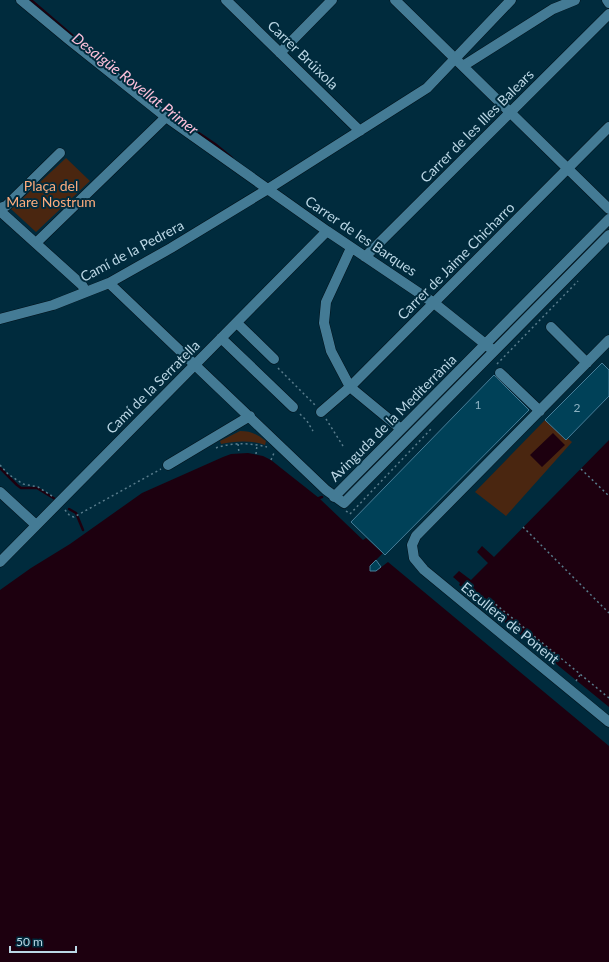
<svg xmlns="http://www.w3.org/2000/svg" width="609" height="962" font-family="Lato,sans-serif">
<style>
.green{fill:#4a2610}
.water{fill:#1d000f}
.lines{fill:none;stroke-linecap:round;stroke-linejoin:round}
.stream{stroke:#1d000f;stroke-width:2.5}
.building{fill:#004158;stroke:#477e99}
.minor-casing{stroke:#021119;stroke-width:11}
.path{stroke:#587c8c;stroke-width:1.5;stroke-dasharray:2 3;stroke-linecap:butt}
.minor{stroke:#447b95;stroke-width:10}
.labels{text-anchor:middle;stroke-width:4;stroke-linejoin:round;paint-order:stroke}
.number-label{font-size:12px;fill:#8cb2c2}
.street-label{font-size:14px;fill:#bbd7e5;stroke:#002b3d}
.park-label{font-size:14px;fill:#feac7d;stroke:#002b3d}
.water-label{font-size:15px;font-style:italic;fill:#fdc1db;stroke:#002b3d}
</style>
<rect width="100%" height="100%" fill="#002b3d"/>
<path class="green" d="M66,158L90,181L36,232L11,209Z
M545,420L572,442L506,516L475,492Z
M240,431C251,431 257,434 266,441L265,445C251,440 235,441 221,444L220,441Z"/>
<path class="water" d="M553,433L565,445L542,467L530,455Z
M609,440V707L459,585L460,583L453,577L459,571L471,580L488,563L477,552L482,546L494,557Z
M248,453L263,456L271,460L281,468L319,498L363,540L366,538L383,553L370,566V571H376L388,562L609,746V962H0V590L31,568L70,544L142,493L223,457L231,454Z"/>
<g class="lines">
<path class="stream" d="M31,0L81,43L156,103
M166,111L215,144L232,158
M0,468L17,485L21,488H37L55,499
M319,498L322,497
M69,509L76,513L83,530"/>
</g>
<path class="building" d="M602,363L609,370V396L566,440L545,420Z
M494,375L529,410L385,555L351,522Z
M376,560L381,567L376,571H370V566Z"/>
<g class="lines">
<g class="minor-casing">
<path id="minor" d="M21,0L68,39L166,117L327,231L434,303L494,351
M226,0L360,131
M395,0L609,209
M607,0L609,3
M280,53L332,0
M463,66L553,9L575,0
M0,208L6,206L60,153
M0,211L82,285L86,292
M36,243L166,117
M351,248L326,302L324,323L331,351L350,387L401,429
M365,257L609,14
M109,283L326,490L344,503L609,235
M0,319L53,305L109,283L171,248L268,189L427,88L511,0
M237,323L274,359
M551,327L587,363
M221,338L293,407
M609,340L416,536L412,545L414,558L424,570L609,722
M500,373L540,411
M321,412L350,387L609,127
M168,465L250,416
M0,492L36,525
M334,497L609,219
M0,562L327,231"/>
</g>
<path class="path" d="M497,364L578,281
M278,368L315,405
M300,414L307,421L313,431
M326,419L343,446
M238,444L239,453
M216,448C232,442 251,443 267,447
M256,454L257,445
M271,460L274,453
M0,465L8,474L23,484L38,487L52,496
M581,469L609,496
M65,510L70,516L74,517L161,469
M346,511L350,514L432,428
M523,527L609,613
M488,598L609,698
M522,637L528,631
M576,681L580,675"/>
<use href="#minor" class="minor"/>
</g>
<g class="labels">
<g class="number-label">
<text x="478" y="409">1</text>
<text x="577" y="412">2</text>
</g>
<g class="street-label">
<text transform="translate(303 55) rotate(44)" y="5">Carrer Brúixola</text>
<text transform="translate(477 126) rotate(-45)" y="5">Carrer de les Illes Balears</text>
<text transform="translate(361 236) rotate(34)" y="5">Carrer de les Barques</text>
<text transform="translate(132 251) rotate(-28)" y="5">Camí de la Pedrera</text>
<text transform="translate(456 261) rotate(-45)" y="5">Carrer de Jaime Chicharro</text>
<text transform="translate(153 387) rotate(-45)" y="5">Camí de la Serratella</text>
<text transform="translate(393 418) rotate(-45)" y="5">Avinguda de la Mediterrània</text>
<text transform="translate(510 623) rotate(39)" y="5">Escullera de Ponent</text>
</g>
<g class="park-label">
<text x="51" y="191">Plaça del<tspan x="51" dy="16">Mare Nostrum</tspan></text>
</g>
<g class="water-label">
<text transform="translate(135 84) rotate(38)" y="5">Desaigüe Rovellat Primer</text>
</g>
</g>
<path d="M10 946v6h66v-6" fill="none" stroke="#bbd7e5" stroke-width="2"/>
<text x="16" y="946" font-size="12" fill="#bbd7e5" stroke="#002b3d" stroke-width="3" paint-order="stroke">50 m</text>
</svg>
